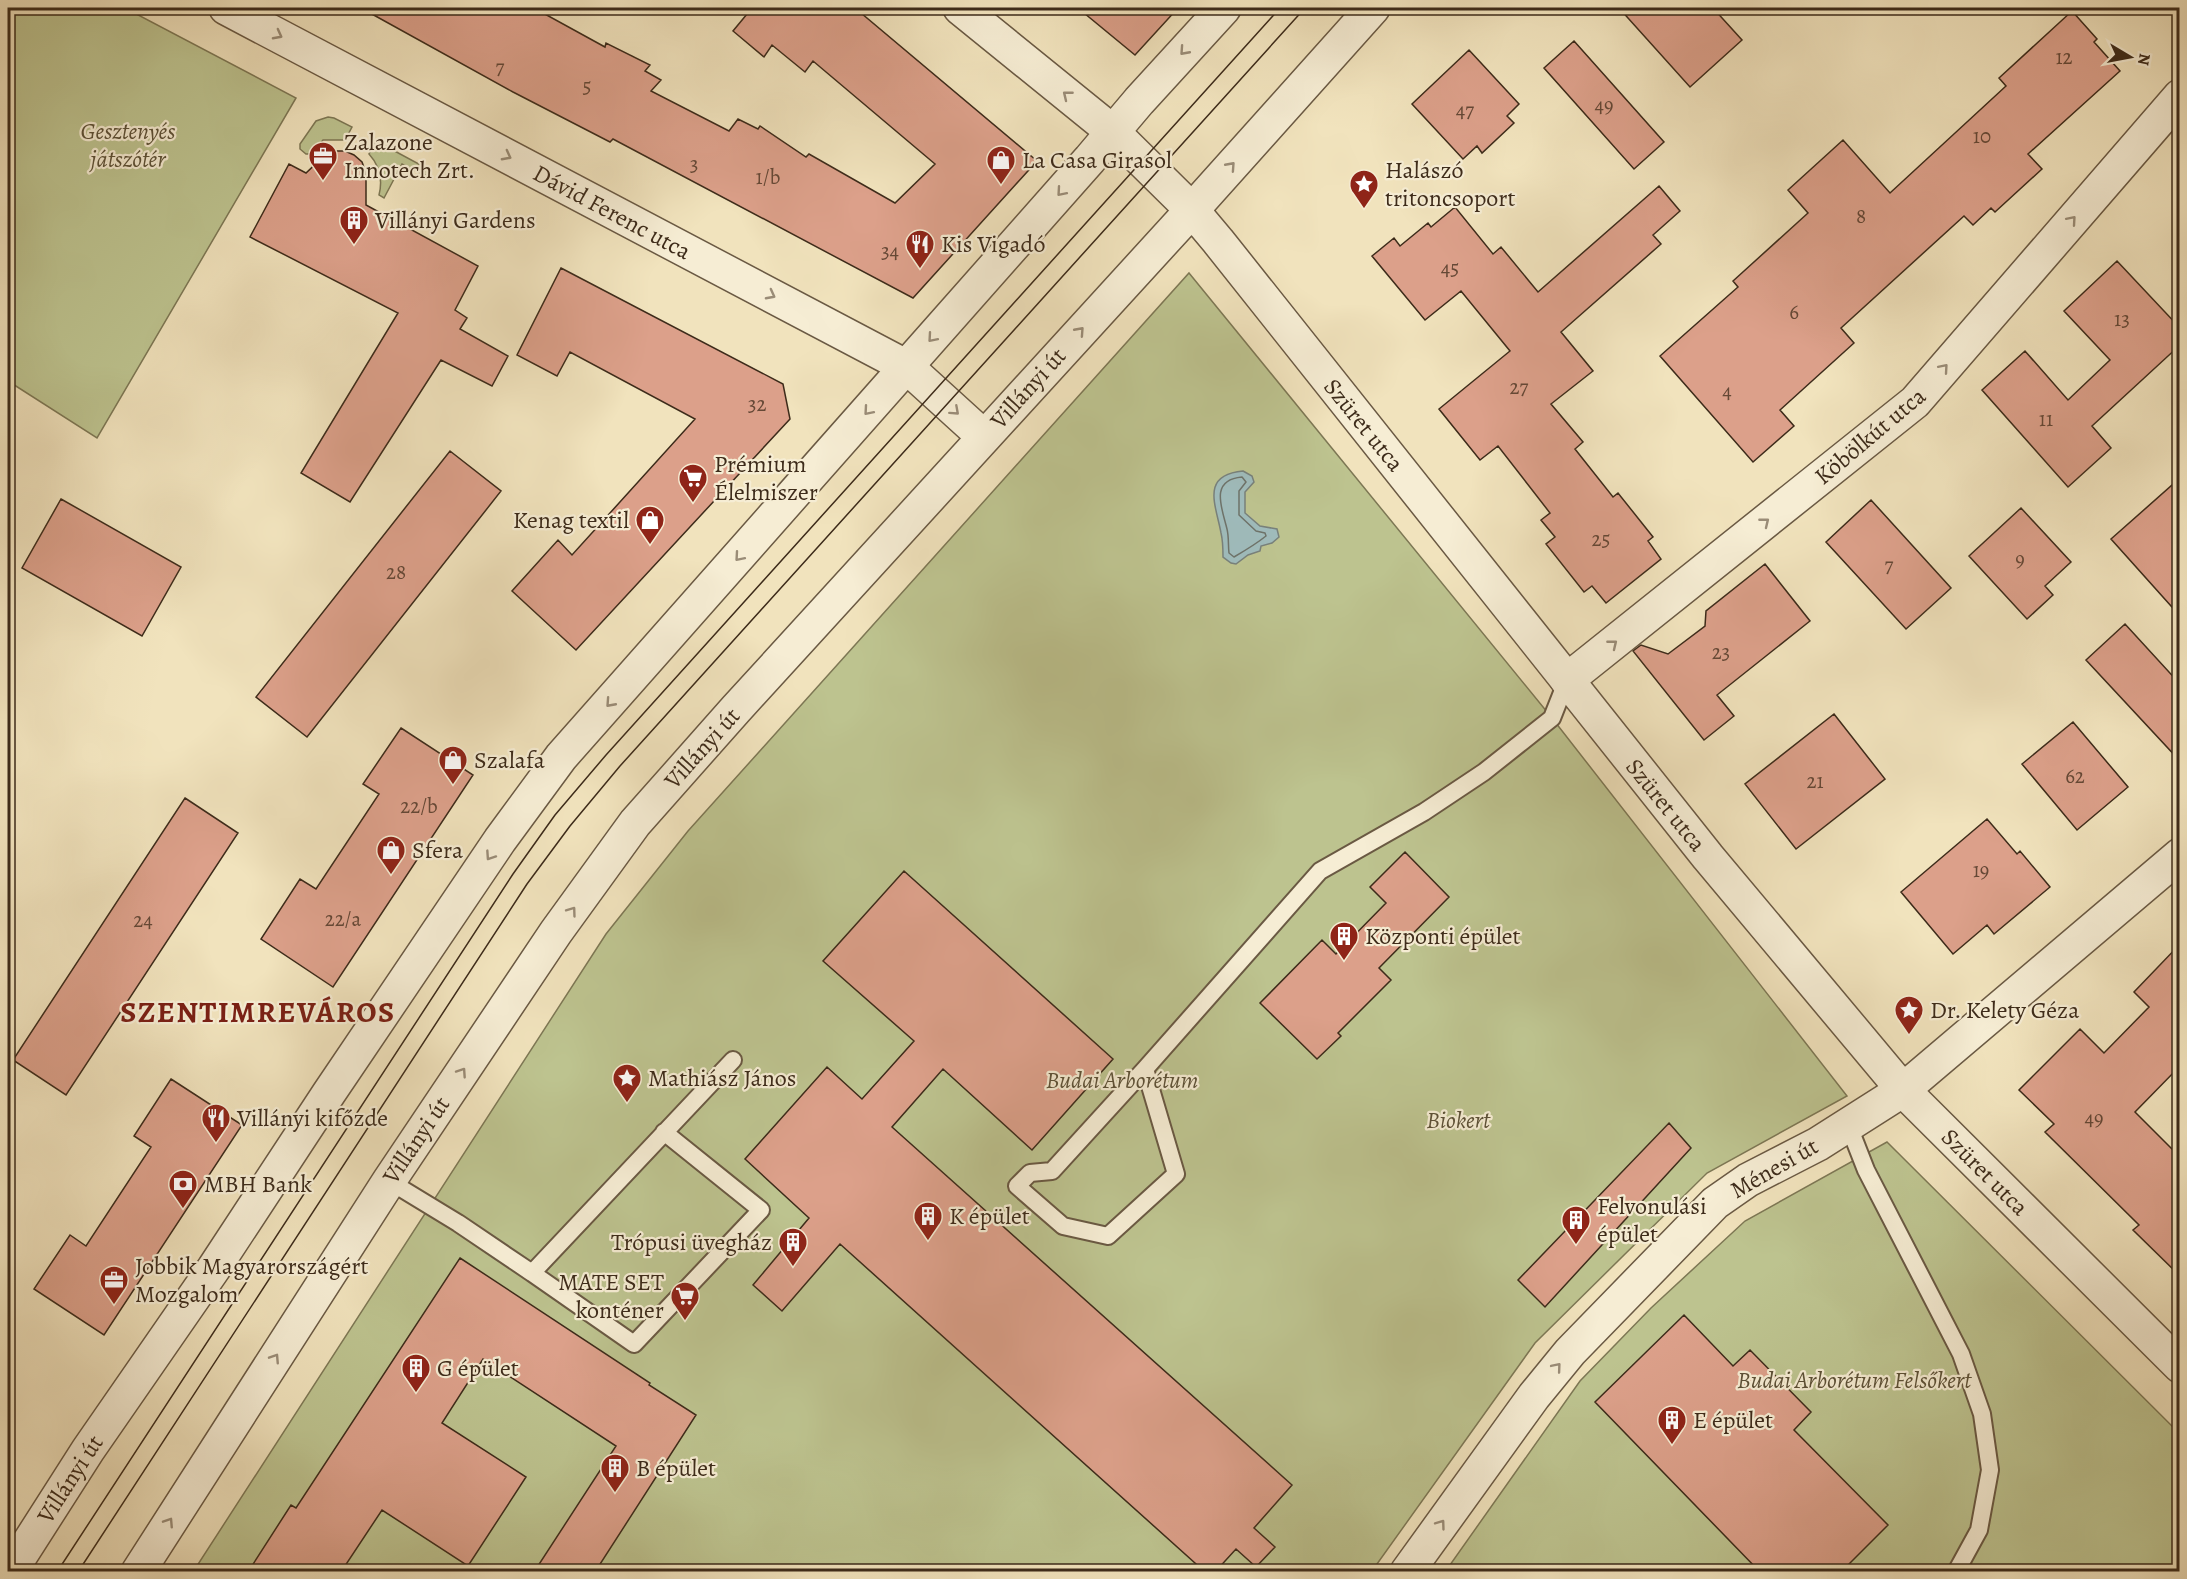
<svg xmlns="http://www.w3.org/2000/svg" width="2187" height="1579" font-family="Alegreya,serif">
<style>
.green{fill:#bdc38f;stroke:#7d7754;stroke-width:1.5}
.water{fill:#9fbbbb;stroke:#78817b;stroke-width:1.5}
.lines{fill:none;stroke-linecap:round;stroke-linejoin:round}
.shore{stroke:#6e736a;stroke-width:1.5}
.building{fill:#dca08a;stroke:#3d2b1a;stroke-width:1.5}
.service-casing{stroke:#6a5943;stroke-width:20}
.minor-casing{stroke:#6a5943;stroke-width:36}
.tertiary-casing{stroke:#6a5943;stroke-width:36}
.service{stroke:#f6edd4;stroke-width:16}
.minor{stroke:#f6edd4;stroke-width:33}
.tertiary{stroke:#f6edd4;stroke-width:33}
.tram{stroke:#3d2b1a;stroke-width:1.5}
.oneway{stroke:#9a8c77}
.labels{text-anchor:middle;stroke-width:4.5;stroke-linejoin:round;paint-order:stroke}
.number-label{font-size:21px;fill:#654836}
.park-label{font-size:24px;font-style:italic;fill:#5d5137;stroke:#f6edd4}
.poi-label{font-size:24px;fill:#3d2b1a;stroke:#f6edd4;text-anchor:start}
.street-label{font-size:24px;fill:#3d2b1a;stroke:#f6edd4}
.district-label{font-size:30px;font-weight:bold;letter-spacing:1.5px;fill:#7a1f14;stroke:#f6edd4}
</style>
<rect width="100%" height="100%" fill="#f1e3bd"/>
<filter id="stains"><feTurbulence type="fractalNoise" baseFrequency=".00333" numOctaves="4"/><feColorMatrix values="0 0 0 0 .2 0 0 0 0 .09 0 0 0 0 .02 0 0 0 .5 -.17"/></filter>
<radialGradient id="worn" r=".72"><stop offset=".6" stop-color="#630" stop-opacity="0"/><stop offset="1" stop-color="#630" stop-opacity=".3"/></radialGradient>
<path class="green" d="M8,8H125L296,98L97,438L8,381Z
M328,117L334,118L352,127L345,140H323L312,154H306L300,149V144L316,121Z
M376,141L430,170L427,175H424L402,164L384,198L379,195C383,179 380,166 369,154Z
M1189,273L1552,718L1847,1096L1707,1173L1535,1343L1372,1571L193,1572L606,934L688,831Z
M1887,1142L2179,1433V1571L1445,1572L1580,1381L1651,1308L1745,1221Z"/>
<path class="water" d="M1243,471L1252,476L1254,482L1245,492V513L1260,526L1277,529L1279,537L1272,543L1261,546L1260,551L1248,555L1236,564L1231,563L1223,557C1223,549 1223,541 1221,533C1216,505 1200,475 1243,471Z"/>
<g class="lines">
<path class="shore" d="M1242,477L1246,482L1239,491V515L1256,531L1265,533L1266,536C1256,544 1246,550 1234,557L1229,553C1228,545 1229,537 1227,529C1222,508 1209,480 1242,477Z"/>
</g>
<path class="building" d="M361,8H534L605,47L606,43L650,65L645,71L661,80L651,91L729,131L738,119L758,129L760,126L806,157L809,154L895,203L935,164L813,61L805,72L772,45L764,57L733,31L752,8H855L1037,161L913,298L613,139L610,142L513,92Z
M1078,8H1178L1135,55Z
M1619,8H1713L1742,40L1690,87Z
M2072,11L2097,39L2094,42L2120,71L2028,154L2042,169L1995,212L1991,208L1973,225L1964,216L1841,328L1854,343L1780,410L1794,426L1753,462L1660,356L1738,287L1733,281L1808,213L1788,190L1843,140L1890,193L2006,86L1999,78Z
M1574,41L1664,142L1634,169L1544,68Z
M1469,50L1519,104L1507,116L1514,123L1482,153L1477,146L1463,159L1412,104Z
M335,151H345L354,155L362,162L366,173V205L478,266L455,310L467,318L460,329L508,356L492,386L441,360L350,502L301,473L398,313L250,237L289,164L306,173L326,154Z
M1659,186L1680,211L1653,235L1661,244L1561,332L1593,371L1551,404L1583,442L1575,449L1613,497L1618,493L1653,537L1648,541L1661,559L1606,603L1592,586L1584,592L1546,544L1555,537L1541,520L1550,513L1498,446L1480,460L1439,409L1510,351L1461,291L1425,320L1372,256L1394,238L1400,246L1428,223L1431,227L1455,207L1493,254L1501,247L1538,292Z
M2117,261L2180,328V345L2092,426L2111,448L2068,487L1982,390L2025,351L2068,400L2110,360L2064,311Z
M561,268L783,384L790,419L576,650L512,591L558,540L572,555L695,419L570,352L557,376L517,355Z
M450,451L501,491L307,737L256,697Z
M2180,478V616L2111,539Z
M61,499L181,567L142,636L22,568Z
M1871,500L1951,588L1906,629L1826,542Z
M2021,508L2071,562L2045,586L2053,595L2027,619L1969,556Z
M1765,564L1810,621L1717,695L1734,716L1704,740L1633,651L1641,645L1668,654L1705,626L1706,611Z
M2125,624L2180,684V761L2086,660Z
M1834,714L1885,779L1796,849L1745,784Z
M2073,722L2128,787L2077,830L2022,764Z
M401,728L473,775L333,987L261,939L300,879L316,889L379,794L363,784Z
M185,798L238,833L66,1095L13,1060Z
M1987,819L2017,854L2020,851L2050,887L1994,934L1987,925L1953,954L1901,892Z
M1405,852L1449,897L1379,968L1391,980L1338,1033L1341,1036L1317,1059L1260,1003L1322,940L1336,954L1386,903L1370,887Z
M904,871L1113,1059L1032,1150L943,1069L892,1127L1292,1485L1254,1528L1275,1547L1256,1567L1236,1549L1215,1572H1205L840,1244L782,1311L753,1285L809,1218L745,1159L827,1067L862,1099L914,1041L823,961Z
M2180,944V1066L2135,1112L2180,1157V1276L2133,1230L2139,1225L2045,1132L2054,1124L2019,1090L2080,1029L2104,1053L2149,1007L2134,992Z
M171,1079L242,1125L104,1335L34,1289L70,1235L86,1246L151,1147L134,1136Z
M1669,1123L1691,1148L1545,1307L1518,1280Z
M460,1258L650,1383L649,1385L696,1415L595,1572H534L616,1446L483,1359L442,1423L526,1477L468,1566L382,1510L341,1572H248L291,1505L296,1508Z
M1684,1315L1733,1366L1750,1350L1811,1412L1794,1430L1888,1525L1841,1572H1760L1595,1402Z"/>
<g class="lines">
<g class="service-casing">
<path id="service" d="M1145,1069L1176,1174L1108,1236L1063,1226L1017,1186L1030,1173L1052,1171L1145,1069L1320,871L1424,812L1484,772L1552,718L1567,680
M1848,1124L1866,1170L1961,1354L1982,1414L1990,1470L1979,1530L1956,1572
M389,1181L458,1223L532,1273L733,1060
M532,1273L634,1344L761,1210L664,1132"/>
</g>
<g class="minor-casing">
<path id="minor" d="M226,8L907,367L984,437
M960,8L1113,132
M1567,680L1915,402L2180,96
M1407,1572L1534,1396L1570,1352L1715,1203L1748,1180L1818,1144L1903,1090L2180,855"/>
</g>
<g class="tertiary-casing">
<path id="tertiary" d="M1113,132L1192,210L1218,241L1708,857L1903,1090L2180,1366
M10,1572L88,1450L214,1268L329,1093L500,840L561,757L1090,159L1139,101L1224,8
M138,1572L389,1181L556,932L635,823L736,709L1192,210L1373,8"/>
</g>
<use href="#service" class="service"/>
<use href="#minor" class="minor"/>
<use href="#tertiary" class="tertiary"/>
<path class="tram" d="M57,1572L513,874L555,815L606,755L1280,8
M78,1572L527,884L570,826L620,766L1305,8"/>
</g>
<defs><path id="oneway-chevron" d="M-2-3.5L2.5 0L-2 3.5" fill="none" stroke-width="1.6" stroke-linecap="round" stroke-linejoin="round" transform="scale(1.5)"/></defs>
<g class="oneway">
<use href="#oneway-chevron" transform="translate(278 35) rotate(28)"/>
<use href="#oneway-chevron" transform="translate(1184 51) rotate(132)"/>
<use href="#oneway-chevron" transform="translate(1067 95) rotate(-141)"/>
<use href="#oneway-chevron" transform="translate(507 156) rotate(28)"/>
<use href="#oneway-chevron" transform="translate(1231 166) rotate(-48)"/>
<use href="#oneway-chevron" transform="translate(1061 192) rotate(131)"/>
<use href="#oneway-chevron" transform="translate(2072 220) rotate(-49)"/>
<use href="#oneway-chevron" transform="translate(771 295) rotate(28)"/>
<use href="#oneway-chevron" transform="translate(1080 331) rotate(-48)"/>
<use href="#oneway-chevron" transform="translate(932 338) rotate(131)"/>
<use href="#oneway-chevron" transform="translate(1944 368) rotate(-49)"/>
<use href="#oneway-chevron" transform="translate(868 411) rotate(131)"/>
<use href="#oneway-chevron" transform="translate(955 411) rotate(42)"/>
<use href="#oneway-chevron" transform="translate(1765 522) rotate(-39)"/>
<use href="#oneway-chevron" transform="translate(739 557) rotate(131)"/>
<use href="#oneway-chevron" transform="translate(1613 644) rotate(-39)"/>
<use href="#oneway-chevron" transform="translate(610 703) rotate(132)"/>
<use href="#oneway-chevron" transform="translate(490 856) rotate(124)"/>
<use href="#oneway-chevron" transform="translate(572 911) rotate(-54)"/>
<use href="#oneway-chevron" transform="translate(462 1072) rotate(-56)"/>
<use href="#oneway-chevron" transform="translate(275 1358) rotate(-57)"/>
<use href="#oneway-chevron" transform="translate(1557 1367) rotate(-50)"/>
<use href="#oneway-chevron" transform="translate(169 1522) rotate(-57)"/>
<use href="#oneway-chevron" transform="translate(1441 1524) rotate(-54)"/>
</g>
<defs>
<g id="office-pin" transform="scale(1.5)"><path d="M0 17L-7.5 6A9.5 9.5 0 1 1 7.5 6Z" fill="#8f2418" stroke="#f6edd4"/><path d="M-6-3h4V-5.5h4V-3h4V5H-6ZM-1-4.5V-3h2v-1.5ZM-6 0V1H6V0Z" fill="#fff"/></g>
<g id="shop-pin" transform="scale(1.5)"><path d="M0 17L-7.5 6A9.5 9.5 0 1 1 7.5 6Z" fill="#8f2418" stroke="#f6edd4"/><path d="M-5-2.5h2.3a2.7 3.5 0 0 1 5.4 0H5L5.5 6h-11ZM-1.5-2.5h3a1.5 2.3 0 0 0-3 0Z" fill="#fff"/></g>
<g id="sight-pin" transform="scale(1.5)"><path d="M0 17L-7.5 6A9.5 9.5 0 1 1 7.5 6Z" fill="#8f2418" stroke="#f6edd4"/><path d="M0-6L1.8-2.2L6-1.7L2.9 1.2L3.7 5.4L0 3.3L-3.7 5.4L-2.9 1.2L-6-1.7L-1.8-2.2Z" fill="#fff"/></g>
<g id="building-pin" transform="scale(1.5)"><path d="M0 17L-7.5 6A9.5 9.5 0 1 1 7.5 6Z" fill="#8f2418" stroke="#f6edd4"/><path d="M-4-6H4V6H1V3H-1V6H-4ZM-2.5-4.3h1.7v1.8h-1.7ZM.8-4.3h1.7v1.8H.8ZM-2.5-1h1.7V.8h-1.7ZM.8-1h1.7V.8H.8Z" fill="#fff"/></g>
<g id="restaurant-pin" transform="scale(1.5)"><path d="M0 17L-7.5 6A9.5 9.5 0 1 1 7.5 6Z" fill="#8f2418" stroke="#f6edd4"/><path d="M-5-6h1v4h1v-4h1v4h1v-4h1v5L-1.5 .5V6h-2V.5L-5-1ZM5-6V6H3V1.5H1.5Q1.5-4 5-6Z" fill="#fff"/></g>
<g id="supermarket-pin" transform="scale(1.5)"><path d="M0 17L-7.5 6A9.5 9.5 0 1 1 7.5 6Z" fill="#8f2418" stroke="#f6edd4"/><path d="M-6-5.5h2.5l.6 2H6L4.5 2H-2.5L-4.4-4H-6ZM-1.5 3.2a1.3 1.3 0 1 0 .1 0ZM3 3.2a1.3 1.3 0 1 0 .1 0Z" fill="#fff"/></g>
<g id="bank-pin" transform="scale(1.5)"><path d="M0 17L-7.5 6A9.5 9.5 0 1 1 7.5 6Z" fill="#8f2418" stroke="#f6edd4"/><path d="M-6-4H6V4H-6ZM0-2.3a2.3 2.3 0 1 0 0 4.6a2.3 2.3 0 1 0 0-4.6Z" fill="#fff"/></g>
</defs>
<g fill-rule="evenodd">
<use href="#office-pin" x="323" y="156"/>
<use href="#shop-pin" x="1001" y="160"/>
<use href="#sight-pin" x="1364" y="184"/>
<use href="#building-pin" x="354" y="220"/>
<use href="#restaurant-pin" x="920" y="244"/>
<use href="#supermarket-pin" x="693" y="478"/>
<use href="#shop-pin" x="650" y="520"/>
<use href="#shop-pin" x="453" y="760"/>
<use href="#shop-pin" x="391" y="850"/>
<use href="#building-pin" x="1344" y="936"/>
<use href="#sight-pin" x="1909" y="1010"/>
<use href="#sight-pin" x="627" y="1078"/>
<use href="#restaurant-pin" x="216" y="1118"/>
<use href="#bank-pin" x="183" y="1184"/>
<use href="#building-pin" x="928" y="1216"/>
<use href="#building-pin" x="1576" y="1220"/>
<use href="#building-pin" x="793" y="1242"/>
<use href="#office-pin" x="114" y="1280"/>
<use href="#supermarket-pin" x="685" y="1296"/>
<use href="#building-pin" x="416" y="1368"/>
<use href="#building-pin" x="1672" y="1420"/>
<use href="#building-pin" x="615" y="1468"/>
</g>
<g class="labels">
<g class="number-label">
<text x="2064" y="64">12</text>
<text x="500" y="74">7</text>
<text x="587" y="93">5</text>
<text x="1604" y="112">49</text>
<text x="1465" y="117">47</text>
<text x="1982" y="143">10</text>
<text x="694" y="171">3</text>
<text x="768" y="184">1/b</text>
<text x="1861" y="223">8</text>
<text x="890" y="258">34</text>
<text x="1450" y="275">45</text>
<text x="1794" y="319">6</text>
<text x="2122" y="326">13</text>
<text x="1519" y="394">27</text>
<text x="1727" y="398">4</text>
<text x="757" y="411">32</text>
<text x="2046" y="426">11</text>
<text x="1601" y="546">25</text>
<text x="2020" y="566">9</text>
<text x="1889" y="572">7</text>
<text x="396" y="579">28</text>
<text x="1721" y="659">23</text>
<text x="2075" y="783">62</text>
<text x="1815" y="788">21</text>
<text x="419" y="813">22/b</text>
<text x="1981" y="877">19</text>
<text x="343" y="926">22/a</text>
<text x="143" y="927">24</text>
<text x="2094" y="1125">49</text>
</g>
<g class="park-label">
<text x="128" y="139">Gesztenyés<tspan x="128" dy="28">játszótér</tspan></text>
<text x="1122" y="1088">Budai Arborétum</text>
<text x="1458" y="1128">Biokert</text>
<text x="1854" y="1388">Budai Arborétum Felsőkert</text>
</g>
<g class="poi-label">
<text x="344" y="150">Zalazone<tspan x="344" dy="28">Innotech Zrt.</tspan></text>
<text x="1022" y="168">La Casa Girasol</text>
<text x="1385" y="178">Halászó<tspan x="1385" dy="28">tritoncsoport</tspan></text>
<text x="375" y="228">Villányi Gardens</text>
<text x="941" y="252">Kis Vigadó</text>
<text x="714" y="472">Prémium<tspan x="714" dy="28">Élelmiszer</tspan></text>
<text x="629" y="528" text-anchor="end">Kenag textil</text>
<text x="474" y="768">Szalafa</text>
<text x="412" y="858">Sfera</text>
<text x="1365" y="944">Központi épület</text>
<text x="1930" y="1018">Dr. Kelety Géza</text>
<text x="648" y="1086">Mathiász János</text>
<text x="237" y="1126">Villányi kifőzde</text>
<text x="204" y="1192">MBH Bank</text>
<text x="1597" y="1214">Felvonulási<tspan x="1597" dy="28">épület</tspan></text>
<text x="949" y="1224">K épület</text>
<text x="772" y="1250" text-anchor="end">Trópusi üvegház</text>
<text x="135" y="1274">Jobbik Magyarországért<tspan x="135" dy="28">Mozgalom</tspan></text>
<text x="664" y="1290" text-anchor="end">MATE SET<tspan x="664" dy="28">konténer</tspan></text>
<text x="437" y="1376">G épület</text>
<text x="1693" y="1428">E épület</text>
<text x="636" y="1476">B épület</text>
</g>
<g class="street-label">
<text transform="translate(612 212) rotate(28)" y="8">Dávid Ferenc utca</text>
<text transform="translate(1028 388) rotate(-48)" y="8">Villányi út</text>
<text transform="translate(1364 425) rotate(51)" y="8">Szüret utca</text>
<text transform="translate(1870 436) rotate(-40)" y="8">Köbölkút utca</text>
<text transform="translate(702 748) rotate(-48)" y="8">Villányi út</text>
<text transform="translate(1666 805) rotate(51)" y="8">Szüret utca</text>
<text transform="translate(416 1140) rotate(-56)" y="8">Villányi út</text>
<text transform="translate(1774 1168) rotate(-30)" y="8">Ménesi út</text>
<text transform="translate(1985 1172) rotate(45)" y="8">Szüret utca</text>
<text transform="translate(70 1479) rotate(-57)" y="8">Villányi út</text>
</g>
<g class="district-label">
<text x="258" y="1022">SZENTIMREVÁROS</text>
</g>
</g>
<rect width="2187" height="1579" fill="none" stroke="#f1e3bd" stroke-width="30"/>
<rect x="9" y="9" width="2169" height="1561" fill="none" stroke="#3d2b1a" stroke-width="3"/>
<rect x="15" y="15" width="2157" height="1549" fill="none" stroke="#3d2b1a" stroke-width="1.5"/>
<g transform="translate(2130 57) rotate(100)" stroke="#f6edd4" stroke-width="4.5" paint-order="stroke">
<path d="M0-4.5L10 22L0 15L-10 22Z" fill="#3d2b1a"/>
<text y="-9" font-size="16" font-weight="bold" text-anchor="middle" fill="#3d2b1a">N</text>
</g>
<rect width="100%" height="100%" filter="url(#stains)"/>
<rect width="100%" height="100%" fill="url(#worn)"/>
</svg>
